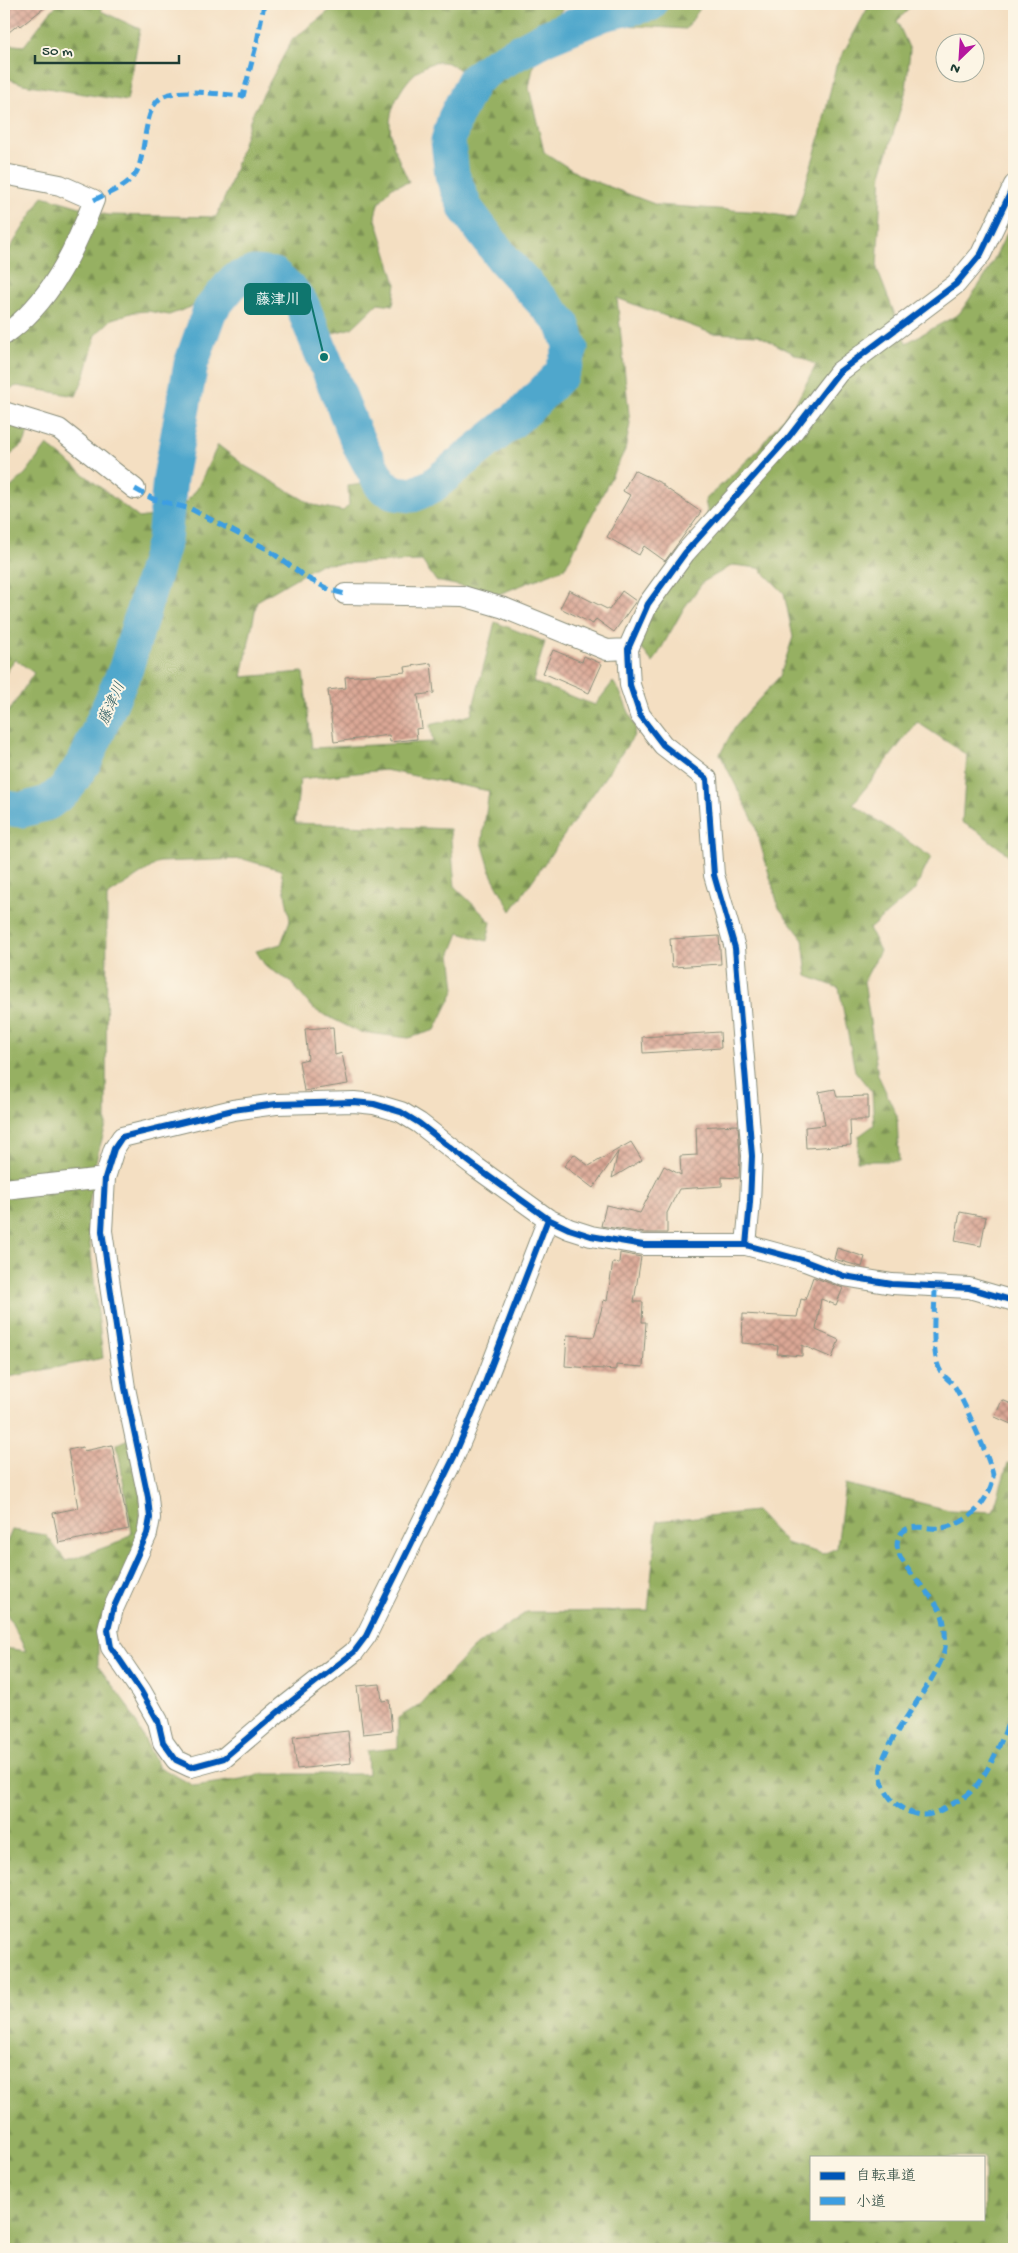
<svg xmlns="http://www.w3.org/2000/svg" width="1018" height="2253" font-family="'Gochi Hand','Klee One',sans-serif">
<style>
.forest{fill:url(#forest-firs);stroke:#5a764b;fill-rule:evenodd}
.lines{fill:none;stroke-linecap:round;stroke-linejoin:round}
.river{stroke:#4fa7cc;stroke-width:35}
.building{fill:url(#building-cross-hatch)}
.minor-casing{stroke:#8a8e7b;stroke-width:22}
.minor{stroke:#fff;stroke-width:20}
.quiet{stroke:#3c9ee2;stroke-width:5;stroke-dasharray:10 5;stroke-linecap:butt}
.cycleway-casing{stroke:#fcf5e5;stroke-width:9}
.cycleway{stroke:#0057b8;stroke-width:6}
.labels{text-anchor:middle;stroke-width:4;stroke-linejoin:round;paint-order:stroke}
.water-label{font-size:15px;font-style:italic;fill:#2d5d62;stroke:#fcf5e5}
.leader{fill:none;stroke:#0f766e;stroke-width:2}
.callout-dot{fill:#0f766e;stroke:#fcf5e5;stroke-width:2}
.callout{fill:#0f766e;stroke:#0f766e;stroke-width:2}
.callout-label{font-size:15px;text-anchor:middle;font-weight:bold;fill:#fff}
</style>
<defs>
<pattern id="forest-firs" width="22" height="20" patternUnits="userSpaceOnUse" patternTransform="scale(1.25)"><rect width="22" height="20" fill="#96b062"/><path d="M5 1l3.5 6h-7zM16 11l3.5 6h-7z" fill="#7a9052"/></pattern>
<pattern id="building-cross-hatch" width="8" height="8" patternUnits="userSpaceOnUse" patternTransform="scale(1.25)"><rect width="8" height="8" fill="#dba795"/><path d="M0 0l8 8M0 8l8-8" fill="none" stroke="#b1897a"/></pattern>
</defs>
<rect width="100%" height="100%" fill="#fcf5e5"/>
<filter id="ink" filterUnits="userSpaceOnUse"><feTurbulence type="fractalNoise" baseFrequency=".02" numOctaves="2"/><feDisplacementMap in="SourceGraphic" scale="10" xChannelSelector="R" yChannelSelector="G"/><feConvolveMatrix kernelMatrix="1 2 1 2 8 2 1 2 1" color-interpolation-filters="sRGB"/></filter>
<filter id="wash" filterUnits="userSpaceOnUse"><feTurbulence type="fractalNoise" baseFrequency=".0096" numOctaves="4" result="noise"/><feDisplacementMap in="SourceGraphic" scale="20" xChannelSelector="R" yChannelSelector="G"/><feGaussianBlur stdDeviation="1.12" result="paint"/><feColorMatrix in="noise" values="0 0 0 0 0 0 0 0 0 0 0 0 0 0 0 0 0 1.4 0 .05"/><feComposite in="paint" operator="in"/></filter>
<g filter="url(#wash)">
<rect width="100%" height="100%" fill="#f4dfc2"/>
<path class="forest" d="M59,4H103L101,11L140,29L127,101L23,84L4,77V44L24,46L50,12Z
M338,4H565L536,52L529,88L544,152L581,176L657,205L761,212L795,218L819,140L836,66L870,4H914L897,21L910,50L906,90L882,171L877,269L906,343L959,314L986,275L1014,219V859L980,833L962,822L967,755L917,722L853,804L931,857L915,890L869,929L880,951L864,981L878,1075L897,1116L899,1161H857L859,1136L874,1125L872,1092L855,1071L839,988L807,976L803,939L779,908L754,822L720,754L736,725L780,676L793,637L784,593L759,568L733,565L703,582L684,608L653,663L638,644L655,604L712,534L705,500L755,453L797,401L816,365L758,335L711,333L617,298L630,424L625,450L565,568L499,594L436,581L422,561L320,564L257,601L242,677L303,672L312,748L433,742L430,725L471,715L495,622L545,642L533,682L595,705L613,682L619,690L636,728L633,737L511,911L492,876L482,842L489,791L385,770L300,779L295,823L450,829L455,887L491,922L487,941L459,933L451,953L455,989L435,1030L409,1038L359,1032L313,1009L290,981L266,967L256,951L281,944L290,920L281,870L243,859L159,862L107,896L106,1125L95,1164L87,1219L103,1358L4,1378V719L34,673L15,659L4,676V494L26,473L47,445L139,518L178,512L197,489L218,445L245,466L313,505L343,511L349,505L348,486L370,483L387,499L415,500L448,482L559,387L575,352L572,329L475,212L459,177L453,145L463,111L479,83L465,76L464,72C457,68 451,63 443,62C416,59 390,100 390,124C390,145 401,164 409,182L392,187L378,204L375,216L396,284L393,305L378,303L352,328L329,334L305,335L286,304L265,287L248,286L169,315L148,311L134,312L112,319L96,334L85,375L76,396L17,386L4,391V258L43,196L107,215L216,217L229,188L252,115L292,40Z
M573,4H703L686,29L622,25L586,6Z
M4,422L28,431L25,442L4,461Z
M128,1439L140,1486L141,1536L118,1586L98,1637V1666L127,1705L158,1766L194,1786L241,1779L259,1774H368L367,1751L398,1748V1718L421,1704L472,1649L527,1612L648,1611L657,1521L756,1511L786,1543L823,1554L837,1548L845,1484L949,1510L993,1512L1008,1463L1014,1464V2249H4V1648L26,1651L4,1608V1549L12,1530L46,1535L66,1561L120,1542L132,1533L117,1444ZM812,2157H984V2219H812Z"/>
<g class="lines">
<path class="river" d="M4,808L22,810L48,803L66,789L86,759L126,668L164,541L170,478L191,364L210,310L235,280L254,273L274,275L291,290L302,305L359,444L382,486L396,493L413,495L432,486L525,411L561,374L571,348L562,323L504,260L466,209L452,175L448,141L455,118L474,80L493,66L545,38L603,14L650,4"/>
</g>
<g id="blocks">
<path class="building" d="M4,4H49L21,26L19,24L4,36Z
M634,470L663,484V486L701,512L665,561L644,546L639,555L607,537L630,495L623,491Z
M569,590L609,610L622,591L636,601L614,632L596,619L593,624L560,608Z
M553,650L582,662L584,656L602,664L589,693L543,673Z
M431,663L434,693L418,695L422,728L416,729L417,739L390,742L389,735L334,742L328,690L346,688L345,677L406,672L405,667Z
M719,936L721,964L672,967L670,939Z
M333,1027L335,1055L342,1053L348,1084L304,1091L299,1061L308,1059L305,1029Z
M720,1032L721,1048L643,1053L642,1037Z
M835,1089L837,1097L868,1096V1120H850L851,1145L806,1148L805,1127L825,1125L819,1092Z
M738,1125L740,1156L739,1178L722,1177V1186L679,1189L667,1213V1233H644L601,1226L606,1205L640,1213L664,1166L681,1175L680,1156L697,1155L696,1127Z
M631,1142L642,1160L612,1178L618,1152L593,1188L564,1166L574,1154L589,1166Z
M960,1212L986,1217L981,1246L955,1241Z
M837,1248L865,1257L862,1267L834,1259Z
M620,1253L641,1257L634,1302H643L642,1322H646L643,1367L616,1365V1370L565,1366L567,1335L594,1337L604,1300L607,1301L613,1262L619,1263Z
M813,1277L843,1288L836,1305L821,1299L816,1330L839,1340L832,1358L802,1345V1356L777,1354L778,1346L742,1343L743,1314L797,1317L801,1299L805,1300Z
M1002,1400L1014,1405V1415L1011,1424L995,1417Z
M112,1445L129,1529L59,1543L53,1513L78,1508L68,1450L83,1447L84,1451Z
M380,1684L382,1701L389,1700L392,1731L363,1734L357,1686Z
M348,1731L351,1763L297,1769L293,1737Z"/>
</g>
</g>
<g filter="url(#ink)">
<use href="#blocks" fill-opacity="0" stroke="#8a8e7b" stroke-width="1"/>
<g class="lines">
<g class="minor-casing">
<path id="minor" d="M4,174L60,185L94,200C74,252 50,303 4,335
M4,412L59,429L135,489
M345,594L463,596L504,608L607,650L628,649
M4,1189L105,1178
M548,1219L481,1393L454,1457L366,1636L354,1652L284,1707L224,1758L191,1767L176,1760L163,1742L158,1721L141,1691L111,1647L108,1630L113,1609L147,1534L150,1518L148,1497L125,1388L102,1231L105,1178L114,1149L122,1137L233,1110L276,1104L354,1102L374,1104L401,1112L419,1123L477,1168L548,1219L569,1229L591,1236L643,1245H746L805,1261L844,1276L892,1284L969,1288L1014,1301
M746,1245L750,1202L752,1156L735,948L714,875L707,779L663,745L640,715L630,685L628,649L648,604L685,553L788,438L839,372L956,284L981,254L1014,185"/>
</g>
<use href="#minor" class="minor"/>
<path class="quiet" d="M94,200C108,193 127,187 136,173C147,154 142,109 162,97C179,87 222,95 243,96L257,42L264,4
M135,489L153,499L191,509L267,549L307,578L330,590L345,594
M935,1288C935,1309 930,1355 941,1372C945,1378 952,1382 955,1387C962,1397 994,1468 993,1477C993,1485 988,1494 984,1500C975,1515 959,1526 941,1528C927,1530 905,1520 898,1539C890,1561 935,1594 942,1615C945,1623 946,1640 945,1648C939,1683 873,1749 881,1778C886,1796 894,1806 912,1813C925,1818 938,1813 950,1805C955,1802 962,1799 967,1795C989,1777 1006,1732 1014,1705"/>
<g class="cycleway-casing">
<path id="cycleway" d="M548,1219L481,1393L454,1457L366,1636L354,1652L284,1707L224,1758L191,1767L176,1760L163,1742L158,1721L141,1691L111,1647L108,1630L113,1609L147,1534L150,1518L148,1497L125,1388L102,1231L105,1178L114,1149L122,1137L233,1110L276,1104L354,1102L374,1104L401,1112L419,1123L477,1168L548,1219L569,1229L591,1236L643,1245H746L805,1261L844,1276L892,1284L969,1288L1014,1301
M746,1245L750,1202L752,1156L735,948L714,875L707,779L663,745L640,715L630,685L628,649L648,604L685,553L788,438L839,372L956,284L981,254L1014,185"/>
</g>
<use href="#cycleway" class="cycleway"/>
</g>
</g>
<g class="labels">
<g class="water-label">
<text transform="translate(111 703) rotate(-66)" y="5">藤津川</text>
</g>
</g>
<path class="leader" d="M324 357L310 299"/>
<circle class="callout-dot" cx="324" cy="357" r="5"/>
<rect class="callout" x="245" y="284" width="65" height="30" rx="5"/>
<g class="callout-label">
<text x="278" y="304">藤津川</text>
</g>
<rect width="1018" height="2253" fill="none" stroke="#fcf5e5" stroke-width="20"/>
<rect x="810" y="2156" width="175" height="65" fill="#fcf5e5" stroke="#a4ab9e"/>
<rect x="820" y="2172" width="25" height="8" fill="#0057b8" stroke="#a4ab9e"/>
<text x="856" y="2180" font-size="15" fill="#1f3d34">自転車道</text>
<rect x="820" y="2197" width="25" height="8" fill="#3c9ee2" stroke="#a4ab9e"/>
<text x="856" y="2206" font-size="15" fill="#1f3d34">小道</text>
<g transform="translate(960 58) rotate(205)"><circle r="24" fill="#fcf5e5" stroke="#a4ab9e"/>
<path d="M0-4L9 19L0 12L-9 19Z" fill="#b5179e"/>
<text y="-8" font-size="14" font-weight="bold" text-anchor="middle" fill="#1f3d34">N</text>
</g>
<path d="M35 55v8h144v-8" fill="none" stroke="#1f3d34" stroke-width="2.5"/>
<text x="42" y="55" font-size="15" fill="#1f3d34" stroke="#fcf5e5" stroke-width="4" paint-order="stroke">50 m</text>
</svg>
